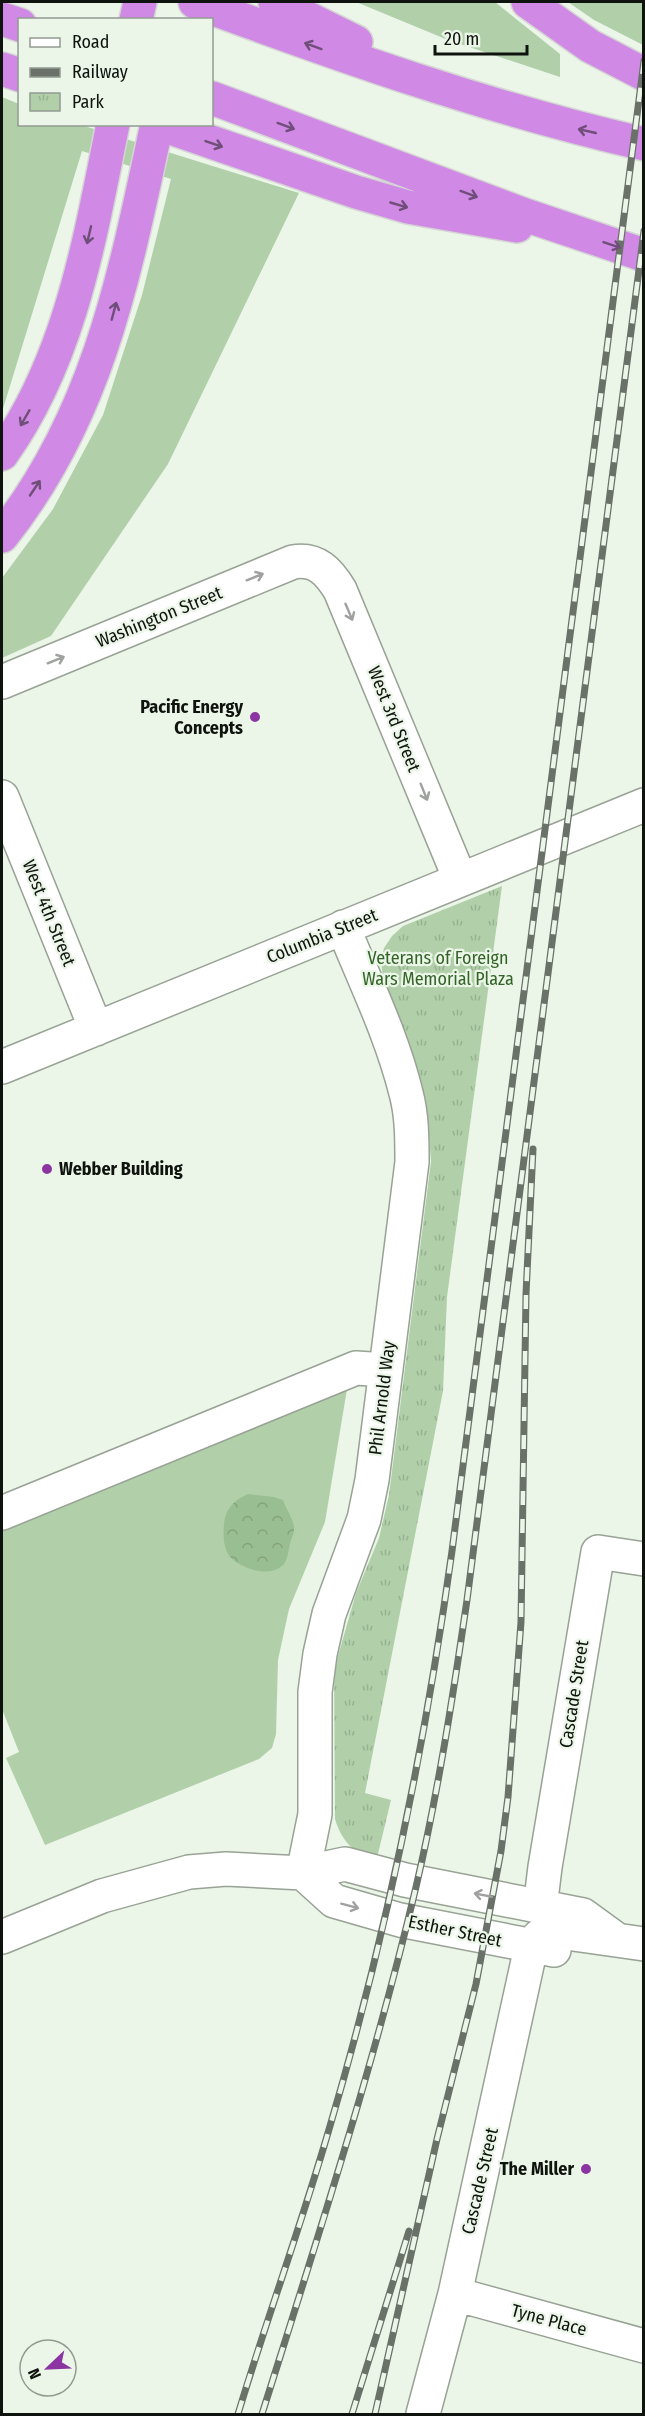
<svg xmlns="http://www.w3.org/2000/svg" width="645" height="2416" font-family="'Fira Sans Condensed',sans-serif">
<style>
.green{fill:#b1d0aa}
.forest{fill:url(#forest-crowns)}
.park{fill:url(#park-tufts)}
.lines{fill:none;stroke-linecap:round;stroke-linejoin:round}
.minor-casing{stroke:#98a295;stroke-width:36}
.highway-casing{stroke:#d4d5d4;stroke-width:36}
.minor{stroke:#fff;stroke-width:33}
.highway{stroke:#d089e5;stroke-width:33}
.rail-casing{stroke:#6a7169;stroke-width:7}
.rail{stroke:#ebf6e8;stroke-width:4.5;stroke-dasharray:14;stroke-linecap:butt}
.oneway{stroke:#704e7a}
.oneway2{stroke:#9fa19f}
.poi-dot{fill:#8a35a2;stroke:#ebf6e8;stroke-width:2}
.labels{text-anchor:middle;stroke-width:4.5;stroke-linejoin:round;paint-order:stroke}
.street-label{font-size:18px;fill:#0f130e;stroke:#ebf6e8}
.poi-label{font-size:18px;font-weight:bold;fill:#0f130e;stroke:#ebf6e8;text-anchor:end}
.park-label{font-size:18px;fill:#346428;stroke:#ebf6e8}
</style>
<defs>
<pattern id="forest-crowns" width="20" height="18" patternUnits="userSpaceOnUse" patternTransform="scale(1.5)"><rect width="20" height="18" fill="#99be91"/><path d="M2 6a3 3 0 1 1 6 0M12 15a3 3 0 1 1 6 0" fill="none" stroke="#83a27c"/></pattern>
<pattern id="park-tufts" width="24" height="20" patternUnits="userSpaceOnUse" patternTransform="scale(1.5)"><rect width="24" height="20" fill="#b1d0aa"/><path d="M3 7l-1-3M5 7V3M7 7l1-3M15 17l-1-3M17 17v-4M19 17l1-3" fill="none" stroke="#97b291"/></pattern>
</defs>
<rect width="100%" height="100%" fill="#ebf6e8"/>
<path class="green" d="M356,2H495L560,54V77L448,40Z
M568,2H643V45L594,20Z
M2,97L19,104L20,124L81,125L299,193L168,464L51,636L2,658V578L53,509L103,415L142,295L171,179L82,151L2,412Z
M348,1383L325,1522L289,1609L278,1660L276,1734L272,1748L259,1759L45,1845L6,1758L19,1752L2,1709V1531Z"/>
<path class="forest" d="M248,1494L274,1497L283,1500C286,1509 295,1521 294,1530C294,1534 291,1539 290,1544C288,1551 288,1560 283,1565C270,1578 244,1569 232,1559C223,1551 223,1535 224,1524C225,1509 234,1500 248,1494Z"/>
<path class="park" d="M502,886L447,1297L443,1391L365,1793L391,1800L376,1862C354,1853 342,1842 335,1819L334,1670L356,1593L379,1538L389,1495L431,1161L426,1100L409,1042L383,977L381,962L384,948L392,936L403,926Z"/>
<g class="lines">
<g class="minor-casing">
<path id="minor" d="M2,682L293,562C317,558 329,572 340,590L460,879
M2,797L96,1029
M2,1067L644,805
M2,1513L356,1368L386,1370
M303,1873L315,1814V1692L320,1654L329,1614L364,1519L372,1480L412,1162C412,1139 412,1115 406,1093C392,1036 365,981 343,927
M303,1873L334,1901L400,1920L554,1950
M540,1908L545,1867L598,1552L644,1559
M2,1937L102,1896L189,1872L226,1869L303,1873L345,1864L405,1880L583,1915L616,1939
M455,2294L644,2346
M423,2414L455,2294L531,1947C537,1937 541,1933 552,1931L644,1944"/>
</g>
<g class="highway-casing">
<path id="highway" d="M195,2C344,57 488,108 644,144
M275,2L356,42
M528,2L590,46L644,74
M2,19L20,25
M136,20L140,2
M2,69L20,75
M212,98L525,215L644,255
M159,124L356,192L408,207L517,226
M2,454C71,358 90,237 113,124
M2,536C99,414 125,273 157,124"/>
</g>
<use href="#minor" class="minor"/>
<use href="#highway" class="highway"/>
<g class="rail-casing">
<path id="rail" d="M238,2414C267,2318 302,2223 330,2126C386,1937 425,1746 452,1551L644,61
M262,2414C317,2240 374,2065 416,1887C438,1793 453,1696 467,1600L644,231
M352,2414L409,2231
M375,2414L437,2139L476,1984L501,1851L508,1797L521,1622L526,1294L533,1149"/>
</g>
<use href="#rail" class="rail"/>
</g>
<defs><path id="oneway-shaft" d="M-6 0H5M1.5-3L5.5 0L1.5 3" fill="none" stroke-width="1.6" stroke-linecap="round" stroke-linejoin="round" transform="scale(1.5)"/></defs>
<g class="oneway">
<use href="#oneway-shaft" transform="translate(313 46) rotate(-160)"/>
<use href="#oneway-shaft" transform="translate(286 126) rotate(20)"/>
<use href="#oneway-shaft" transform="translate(587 131) rotate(-167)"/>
<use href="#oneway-shaft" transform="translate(214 144) rotate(19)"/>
<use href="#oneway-shaft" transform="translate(469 194) rotate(20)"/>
<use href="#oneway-shaft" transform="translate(399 205) rotate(16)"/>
<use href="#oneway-shaft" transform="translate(89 235) rotate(103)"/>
<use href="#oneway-shaft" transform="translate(612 245) rotate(18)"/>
<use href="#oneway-shaft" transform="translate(114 311) rotate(-75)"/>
<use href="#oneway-shaft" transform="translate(25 418) rotate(120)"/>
<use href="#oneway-shaft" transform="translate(35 488) rotate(-56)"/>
</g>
<g class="oneway2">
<use href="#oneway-shaft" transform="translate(255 577) rotate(-22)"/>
<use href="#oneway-shaft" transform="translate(349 612) rotate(67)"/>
<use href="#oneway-shaft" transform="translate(56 660) rotate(-22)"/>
<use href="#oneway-shaft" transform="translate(424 792) rotate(68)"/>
<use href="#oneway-shaft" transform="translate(483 1895) rotate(-169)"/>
<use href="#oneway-shaft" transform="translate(350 1906) rotate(15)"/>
</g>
<g class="poi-dot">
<circle cx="255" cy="717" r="6"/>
<circle cx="47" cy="1169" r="6"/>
<circle cx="586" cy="2169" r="6"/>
</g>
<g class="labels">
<g class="street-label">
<text transform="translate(159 617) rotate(-22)" y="6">Washington Street</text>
<text transform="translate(394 719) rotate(68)" y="6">West 3rd Street</text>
<text transform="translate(49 913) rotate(68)" y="6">West 4th Street</text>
<text transform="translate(322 936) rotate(-22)" y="6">Columbia Street</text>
<text transform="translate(382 1398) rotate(-83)" y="6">Phil Arnold Way</text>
<text transform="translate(574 1694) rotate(-81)" y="6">Cascade Street</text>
<text transform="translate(455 1931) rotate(12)" y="6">Esther Street</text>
<text transform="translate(480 2181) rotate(-77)" y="6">Cascade Street</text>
<text transform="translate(549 2320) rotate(15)" y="6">Tyne Place</text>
</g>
<g class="poi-label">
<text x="243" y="713">Pacific Energy<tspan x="243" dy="21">Concepts</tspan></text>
<text x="59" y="1175" text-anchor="start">Webber Building</text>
<text x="574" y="2175">The Miller</text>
</g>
<g class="park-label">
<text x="438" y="964">Veterans of Foreign<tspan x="438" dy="21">Wars Memorial Plaza</tspan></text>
</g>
</g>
<rect width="645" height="2416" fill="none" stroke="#0f130e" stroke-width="6"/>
<rect x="18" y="18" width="195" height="108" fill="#ebf6e8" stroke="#939b91" stroke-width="1.5"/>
<rect x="30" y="38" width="30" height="9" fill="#ffffff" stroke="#939b91" stroke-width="1.5"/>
<text x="72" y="48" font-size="18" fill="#0f130e">Road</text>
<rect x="30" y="68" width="30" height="9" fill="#6a7169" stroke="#939b91" stroke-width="1.5"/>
<text x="72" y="78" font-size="18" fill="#0f130e">Railway</text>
<rect x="30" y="93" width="30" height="18" fill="url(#park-tufts)" stroke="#939b91" stroke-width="1.5"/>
<text x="72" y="108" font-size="18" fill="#0f130e">Park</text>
<g transform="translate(48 2368) rotate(247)"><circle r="28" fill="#ebf6e8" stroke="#939b91" stroke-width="1.5"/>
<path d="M0-4.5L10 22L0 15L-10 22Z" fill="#8a35a2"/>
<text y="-9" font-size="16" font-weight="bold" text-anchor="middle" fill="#0f130e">N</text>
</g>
<path d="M435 45v9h92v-9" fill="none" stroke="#0f130e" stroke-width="3"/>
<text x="444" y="45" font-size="18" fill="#0f130e" stroke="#ebf6e8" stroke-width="4.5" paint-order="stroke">20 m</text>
</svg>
